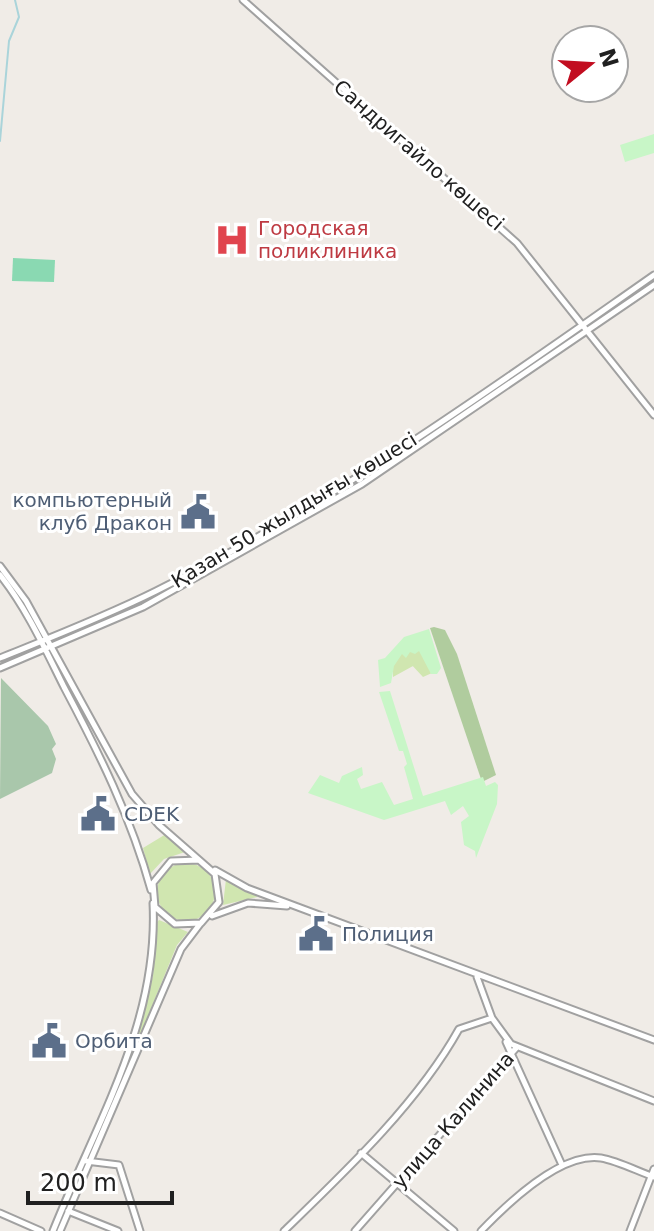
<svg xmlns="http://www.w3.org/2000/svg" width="654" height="1231" font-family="'DejaVu Sans',sans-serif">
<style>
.grass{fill:#d0e6b0}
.forest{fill:#b0cc9e}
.cemetery{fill:#a9c7ab}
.park{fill:#c8f6c7}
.pitch{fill:#8ad9b2}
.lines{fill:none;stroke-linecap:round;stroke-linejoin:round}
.stream{stroke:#aad4da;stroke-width:2}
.minor-casing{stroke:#a1a1a1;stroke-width:9}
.minor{stroke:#fff;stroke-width:5}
.labels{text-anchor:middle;stroke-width:6;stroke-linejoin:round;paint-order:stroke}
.street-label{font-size:20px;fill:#202020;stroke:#fff}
.health-label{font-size:20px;fill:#be3a42;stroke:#fff;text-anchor:start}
.service-label{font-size:20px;fill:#4e5e75;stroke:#fff;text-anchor:start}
</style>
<rect width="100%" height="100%" fill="#f0ece7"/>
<path class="grass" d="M419,648L432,673L423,677L409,662L413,666L393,677V664L402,652Z
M166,834L185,852L164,859L150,874L143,848Z
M157 892a29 29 0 1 1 58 0a29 29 0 1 1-58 0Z
M226,879L256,894L257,897L223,905Z
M159,920L188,932L177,945L129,1062L153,976L156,923Z"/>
<path class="forest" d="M434,627L445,630L457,654L496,775L482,782L430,628Z"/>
<path class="cemetery" d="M1,678L48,726L56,744L52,749L56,759L52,773L0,799Z"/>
<path class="park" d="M654,134V153L625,162L620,145Z
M429,629L441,668L437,674H431L419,651L415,654L410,652L406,658L402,654L394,666L391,683L380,687L378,660L385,658L404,637Z
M390,691L423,796L483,777L486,786L495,782L498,785L497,804L476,858L475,851L464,845L461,822L469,816L463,806L451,815L445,801L384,820L308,793L320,775L339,783L342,776L362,767L363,775L357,779L361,789L382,782L394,805L413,799L404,767L407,764L403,751H399L379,692Z"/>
<path class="pitch" d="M13,258L55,260L54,282L12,281Z"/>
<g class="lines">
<path class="stream" d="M0,141L9,41L19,17L15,0"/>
<g class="minor-casing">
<path id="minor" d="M243,0L517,243L654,415
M0,566L26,601L132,794L159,825L215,874L219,902L201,923L175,924L155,907L153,883L171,861L199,860
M0,575C27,609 45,649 64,687C99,753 131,817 151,890
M0,658C52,637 106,616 156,591C332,504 494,387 654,275
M0,668L143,607L362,484L654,285
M215,870L247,888L654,1040
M212,916L248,903L287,906
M477,977L492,1018L511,1044L654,1101
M506,1042L562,1165
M361,1153L454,1231
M86,1161L119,1165L140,1231
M68,1211L118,1231
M0,1213L41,1231
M53,1231C96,1123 159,1023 153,903
M60,1231L181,949L200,924
M284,1231C345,1172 418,1103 459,1029L492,1018
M355,1231L517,1047
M481,1231C507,1204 561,1152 601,1158C618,1161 637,1171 654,1177
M630,1231L654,1169"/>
</g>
<use href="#minor" class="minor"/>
</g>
<defs>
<g id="hospital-bare" transform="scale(2.76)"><path d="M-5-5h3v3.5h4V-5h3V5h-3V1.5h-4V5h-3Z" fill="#e0444e" stroke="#fff" stroke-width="2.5" paint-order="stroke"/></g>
<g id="civic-bare" transform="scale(2.76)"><path d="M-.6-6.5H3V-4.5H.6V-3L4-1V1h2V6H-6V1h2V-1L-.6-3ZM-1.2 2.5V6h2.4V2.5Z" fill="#5c6f8a" stroke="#fff" stroke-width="2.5" paint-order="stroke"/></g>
</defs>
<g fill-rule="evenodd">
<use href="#hospital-bare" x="232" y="240"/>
<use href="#civic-bare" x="198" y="512"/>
<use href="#civic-bare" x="98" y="814"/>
<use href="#civic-bare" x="316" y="934"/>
<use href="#civic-bare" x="49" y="1041"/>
</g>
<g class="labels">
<g class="street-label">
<text transform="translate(419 155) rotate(41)" y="7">Сандригайло көшесі</text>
<text transform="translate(294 510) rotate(-31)" y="7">Қазан 50 жылдығы көшесі</text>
<text transform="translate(453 1120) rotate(-49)" y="7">улица Калинина</text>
</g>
<g class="health-label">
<text x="258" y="235">Городская<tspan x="258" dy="23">поликлиника</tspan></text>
</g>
<g class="service-label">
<text x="172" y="507" text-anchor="end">компьютерный<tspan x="172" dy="23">клуб Дракон</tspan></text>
<text x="124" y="821">CDEK</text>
<text x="342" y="941">Полиция</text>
<text x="75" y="1048">Орбита</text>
</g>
</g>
<g transform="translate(590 64) rotate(72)"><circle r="38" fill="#ffffff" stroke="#a6a6a6" stroke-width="2"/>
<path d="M0-6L14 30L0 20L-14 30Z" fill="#c20d20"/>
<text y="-12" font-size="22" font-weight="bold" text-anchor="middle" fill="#202020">N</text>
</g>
<path d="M28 1191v12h144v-12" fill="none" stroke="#202020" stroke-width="4"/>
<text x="40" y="1191" font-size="24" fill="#202020" stroke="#ffffff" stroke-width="6" paint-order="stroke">200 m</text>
</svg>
